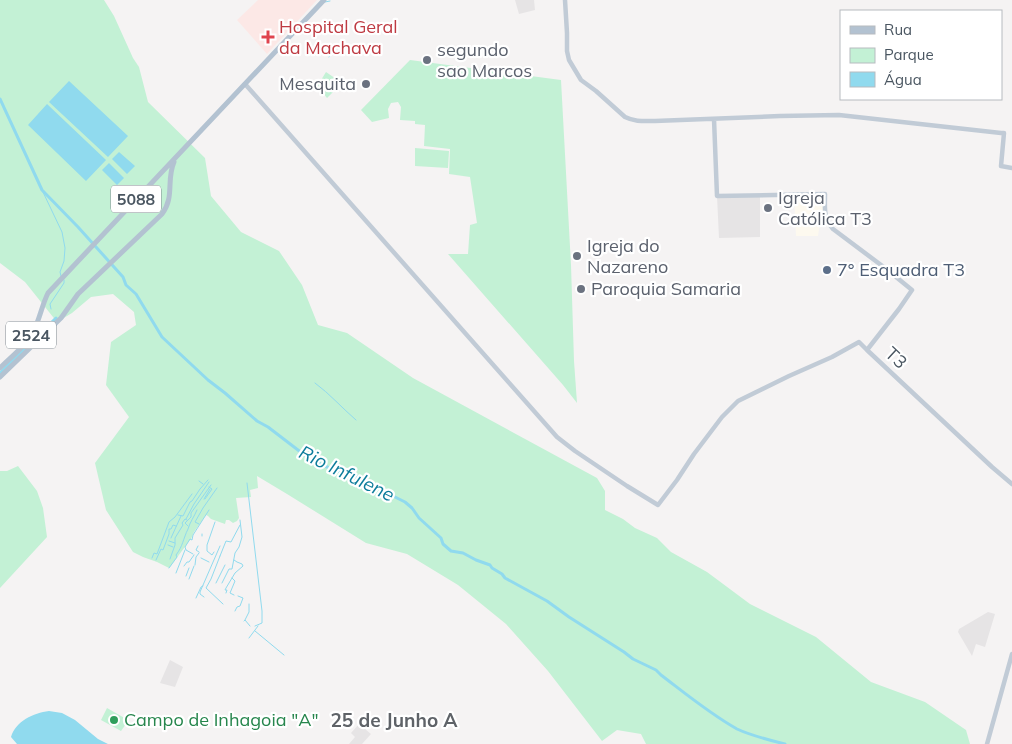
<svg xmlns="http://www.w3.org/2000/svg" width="1012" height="744" font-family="Mulish,sans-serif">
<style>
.commercial{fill:#fdf9ef}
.education{fill:#e6e4e5}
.medical{fill:#fce8e6}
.green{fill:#c3f1d5}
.water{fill:#90daee}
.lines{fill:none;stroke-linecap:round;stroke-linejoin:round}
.stream{stroke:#90daee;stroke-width:1}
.river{stroke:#90daee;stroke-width:3}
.secondary{stroke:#c1cbd6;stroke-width:4.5}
.primary{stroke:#b3c2d1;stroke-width:5}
.health-dot{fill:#e0444e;stroke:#fff;stroke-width:2}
.worship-dot{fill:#6b7280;stroke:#fff;stroke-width:2}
.service-dot{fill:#5c6f8a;stroke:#fff;stroke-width:2}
.leisure-dot{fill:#2e9e5b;stroke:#fff;stroke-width:2}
.labels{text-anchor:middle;stroke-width:4.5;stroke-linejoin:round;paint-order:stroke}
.shield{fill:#fff;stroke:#808990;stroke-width:1}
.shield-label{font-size:16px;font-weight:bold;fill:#4a5661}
.health-label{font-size:18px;fill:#be3a42;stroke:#fff;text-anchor:start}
.worship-label{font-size:18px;fill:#5b616d;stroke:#fff;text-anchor:start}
.service-label{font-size:18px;fill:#4e5e75;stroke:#fff;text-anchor:start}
.street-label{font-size:18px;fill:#4a5661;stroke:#fff}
.leisure-label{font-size:18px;fill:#27864d;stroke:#fff;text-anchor:start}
.water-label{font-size:19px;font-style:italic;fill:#0c7c9b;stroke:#fff}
.neighbourhood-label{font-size:19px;font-weight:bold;fill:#5f6368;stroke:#fff}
</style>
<rect width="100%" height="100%" fill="#f5f3f3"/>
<path class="commercial" d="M794,194H825V213L821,216L818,236H796Z"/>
<path class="education" d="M515,0H534L535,10L519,14Z
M760,194V237L719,238L717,196Z
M988,612L995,614L985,647L976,644L972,656L958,632L959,629Z
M170,660L183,667L175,687L160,683Z
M359,724L371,734L362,744H349L355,737L351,733Z"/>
<path class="medical" d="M258,0H317L267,54L237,20Z"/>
<path class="green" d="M0,0H104L114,16L133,58L139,67L148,102L205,158L211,196L241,232L279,251L302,285L318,325L347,333L413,378L597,478L605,491V510L623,519L635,528L657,538L671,552L707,572L750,604L816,637L871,682L925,702L966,730L970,744H646L641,734L617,730L602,741L548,671L506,624L458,585L407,554L366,543L287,494L257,476L258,488L250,490L251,497L236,498L239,518L237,521L233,523L229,520H226L225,524L211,519L208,516L206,515L194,532L191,539L190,540L170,567L169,568L157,562L143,557L133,552L106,510L95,463L129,417L106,385L111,342L136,325L134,312L113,294L91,297L72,313L57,322L25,282L0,263Z
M410,60L561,80L571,265L574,361L577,403L563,385L448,254H468L470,225L477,223L470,177L449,174L450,149L424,146L425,125L415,124V121L400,120L401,107L398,102L391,103L388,109L389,118L372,122L361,110Z
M326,72L342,83L327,98L319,88L318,85Z
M415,148L449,151L448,168L415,166Z
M18,466L37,491L43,508L47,537L0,588V471H7Z
M107,708L128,720L127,721L134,724L132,728L126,725V724L121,731L101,720Z"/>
<path class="water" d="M69,81L128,136L108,157L49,102Z
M47,104L106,160L86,181L28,125Z
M119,152L135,166L127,174L112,159Z
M109,163L124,178L117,185L102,170Z
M49,711L62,713L75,720L98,739L108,744H17L11,737C16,721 33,713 49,711Z"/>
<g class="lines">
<path class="stream" d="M325,2L330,1
M329,57L335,45
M42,190L62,232L65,248L64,261L60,272L61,276
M51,309L50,304L64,283V280
M315,383C330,394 342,408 356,420
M199,481L203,484
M247,483L262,611V623L255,626
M204,499L210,489
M205,499L212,489L209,487
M178,515L183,516L190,502L192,501L200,489L208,480
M186,519L194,504L209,482
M199,524L195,522L203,508L217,488
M188,526L185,523L191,517V513L211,485
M202,536V534
M171,538L181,516
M169,541L175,543
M168,545L173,547
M198,546L196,550L199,552
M214,552L212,555L207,551V545L215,522
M193,554L186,550L185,547L190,539L192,540L193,535L209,510
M220,556L211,579L206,588L223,604
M220,556L226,541L231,542L240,525
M152,558L154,553L157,554L169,522L175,517L192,494
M201,558L209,562
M170,559L175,545V538L183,525L182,523L185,519L187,520
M156,560L161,549L163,550L169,534V529H171L173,525L176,526
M195,565L196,557L199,553
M184,566L187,562H189L194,555
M169,568L177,557L176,555C183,546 183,539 188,529C190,522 194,517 197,510
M176,573L185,550
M186,576L189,568
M232,578L235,581L230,593L234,595
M189,579L194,566
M216,583L225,565
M222,583L229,569H232L235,553L239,547L242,537L240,520
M226,593L227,590H225L226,588L235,573L243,566L242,564L237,562L234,560
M204,597L200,594V592L220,546
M196,598L201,587L203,586
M235,611L237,607L240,606L243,598L238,596
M245,620L249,612V604
M244,621L245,620L250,626
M255,631L284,655
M249,638L258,626"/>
<path class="river" d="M0,99L42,190L78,227L123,277L126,285L136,294L162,337L208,380L225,393L257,421L268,427L311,460L334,470L367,480L391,495L405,502L412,508L419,518L441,538L443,544L451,551L463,553L476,560L490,565L492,568L502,574L505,578L547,601L569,617L624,652L633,659L656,670L661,675C686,694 710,714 737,729C752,736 769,740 785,744
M0,373L56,318"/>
<path class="secondary" d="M565,0L567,33V51L569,60L581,80L596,91L625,117C635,122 644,121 655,121L780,116L839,115L1001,133H1004L1001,166L1012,168
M245,84L557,437L575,451L627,486L658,505L677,480L694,454L722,417L738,401L789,376L832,357L859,342L867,350
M714,119L717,196L825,194C825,208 823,217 833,229L885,268L912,290L899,309L867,350L992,467L1012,484
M987,744L1012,654"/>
<path class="primary" d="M0,368C12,356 27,345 34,330C40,318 42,305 48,293L324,0
M0,377L61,318L78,294L162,214C175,197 166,180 174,162"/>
</g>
<path class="health-dot" d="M265.5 29.5h5v5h5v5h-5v5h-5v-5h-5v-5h5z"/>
<g class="worship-dot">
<circle cx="427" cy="60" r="5"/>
<circle cx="366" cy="84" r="5"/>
<circle cx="768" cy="208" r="5"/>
<circle cx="577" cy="256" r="5"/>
<circle cx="581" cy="289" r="5"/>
</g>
<circle class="service-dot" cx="827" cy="270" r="5"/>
<circle class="leisure-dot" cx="114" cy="720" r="5"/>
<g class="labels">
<g class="shield">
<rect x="111" y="185.5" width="50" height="27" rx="4"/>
<rect x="6" y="321.5" width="50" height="27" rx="4"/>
</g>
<g class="shield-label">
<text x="136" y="205">5088</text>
<text x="31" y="341">2524</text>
</g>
<g class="health-label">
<text x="279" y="33">Hospital Geral<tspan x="279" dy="21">da Machava</tspan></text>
</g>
<g class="worship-label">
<text x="437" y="56">segundo<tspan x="437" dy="21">sao Marcos</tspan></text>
<text x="356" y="90" text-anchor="end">Mesquita</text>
<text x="778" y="204">Igreja<tspan x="778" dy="21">Católica T3</tspan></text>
<text x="587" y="252">Igreja do<tspan x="587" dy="21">Nazareno</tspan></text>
<text x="591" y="295">Paroquia Samaria</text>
</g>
<g class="service-label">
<text x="837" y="276">7° Esquadra T3</text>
</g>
<g class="street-label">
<text transform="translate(896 358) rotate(43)" y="6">T3</text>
</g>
<g class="leisure-label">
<text x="124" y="726">Campo de Inhagoia "A"</text>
</g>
<g class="water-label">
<text transform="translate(347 473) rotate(26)" y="7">Rio Infulene</text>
</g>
<g class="neighbourhood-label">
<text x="394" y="727">25 de Junho A</text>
</g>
</g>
<rect x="840" y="10" width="162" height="90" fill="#ffffff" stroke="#b7bbc0"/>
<rect x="850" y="26" width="25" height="8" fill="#b3c2d1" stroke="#b7bbc0"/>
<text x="884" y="35" font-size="15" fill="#4a5661">Rua</text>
<rect x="850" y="48" width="25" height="15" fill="#c3f1d5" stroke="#b7bbc0"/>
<text x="884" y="60" font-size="15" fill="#4a5661">Parque</text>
<rect x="850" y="72" width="25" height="15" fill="#90daee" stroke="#b7bbc0"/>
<text x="884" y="85" font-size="15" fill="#4a5661">Água</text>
</svg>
